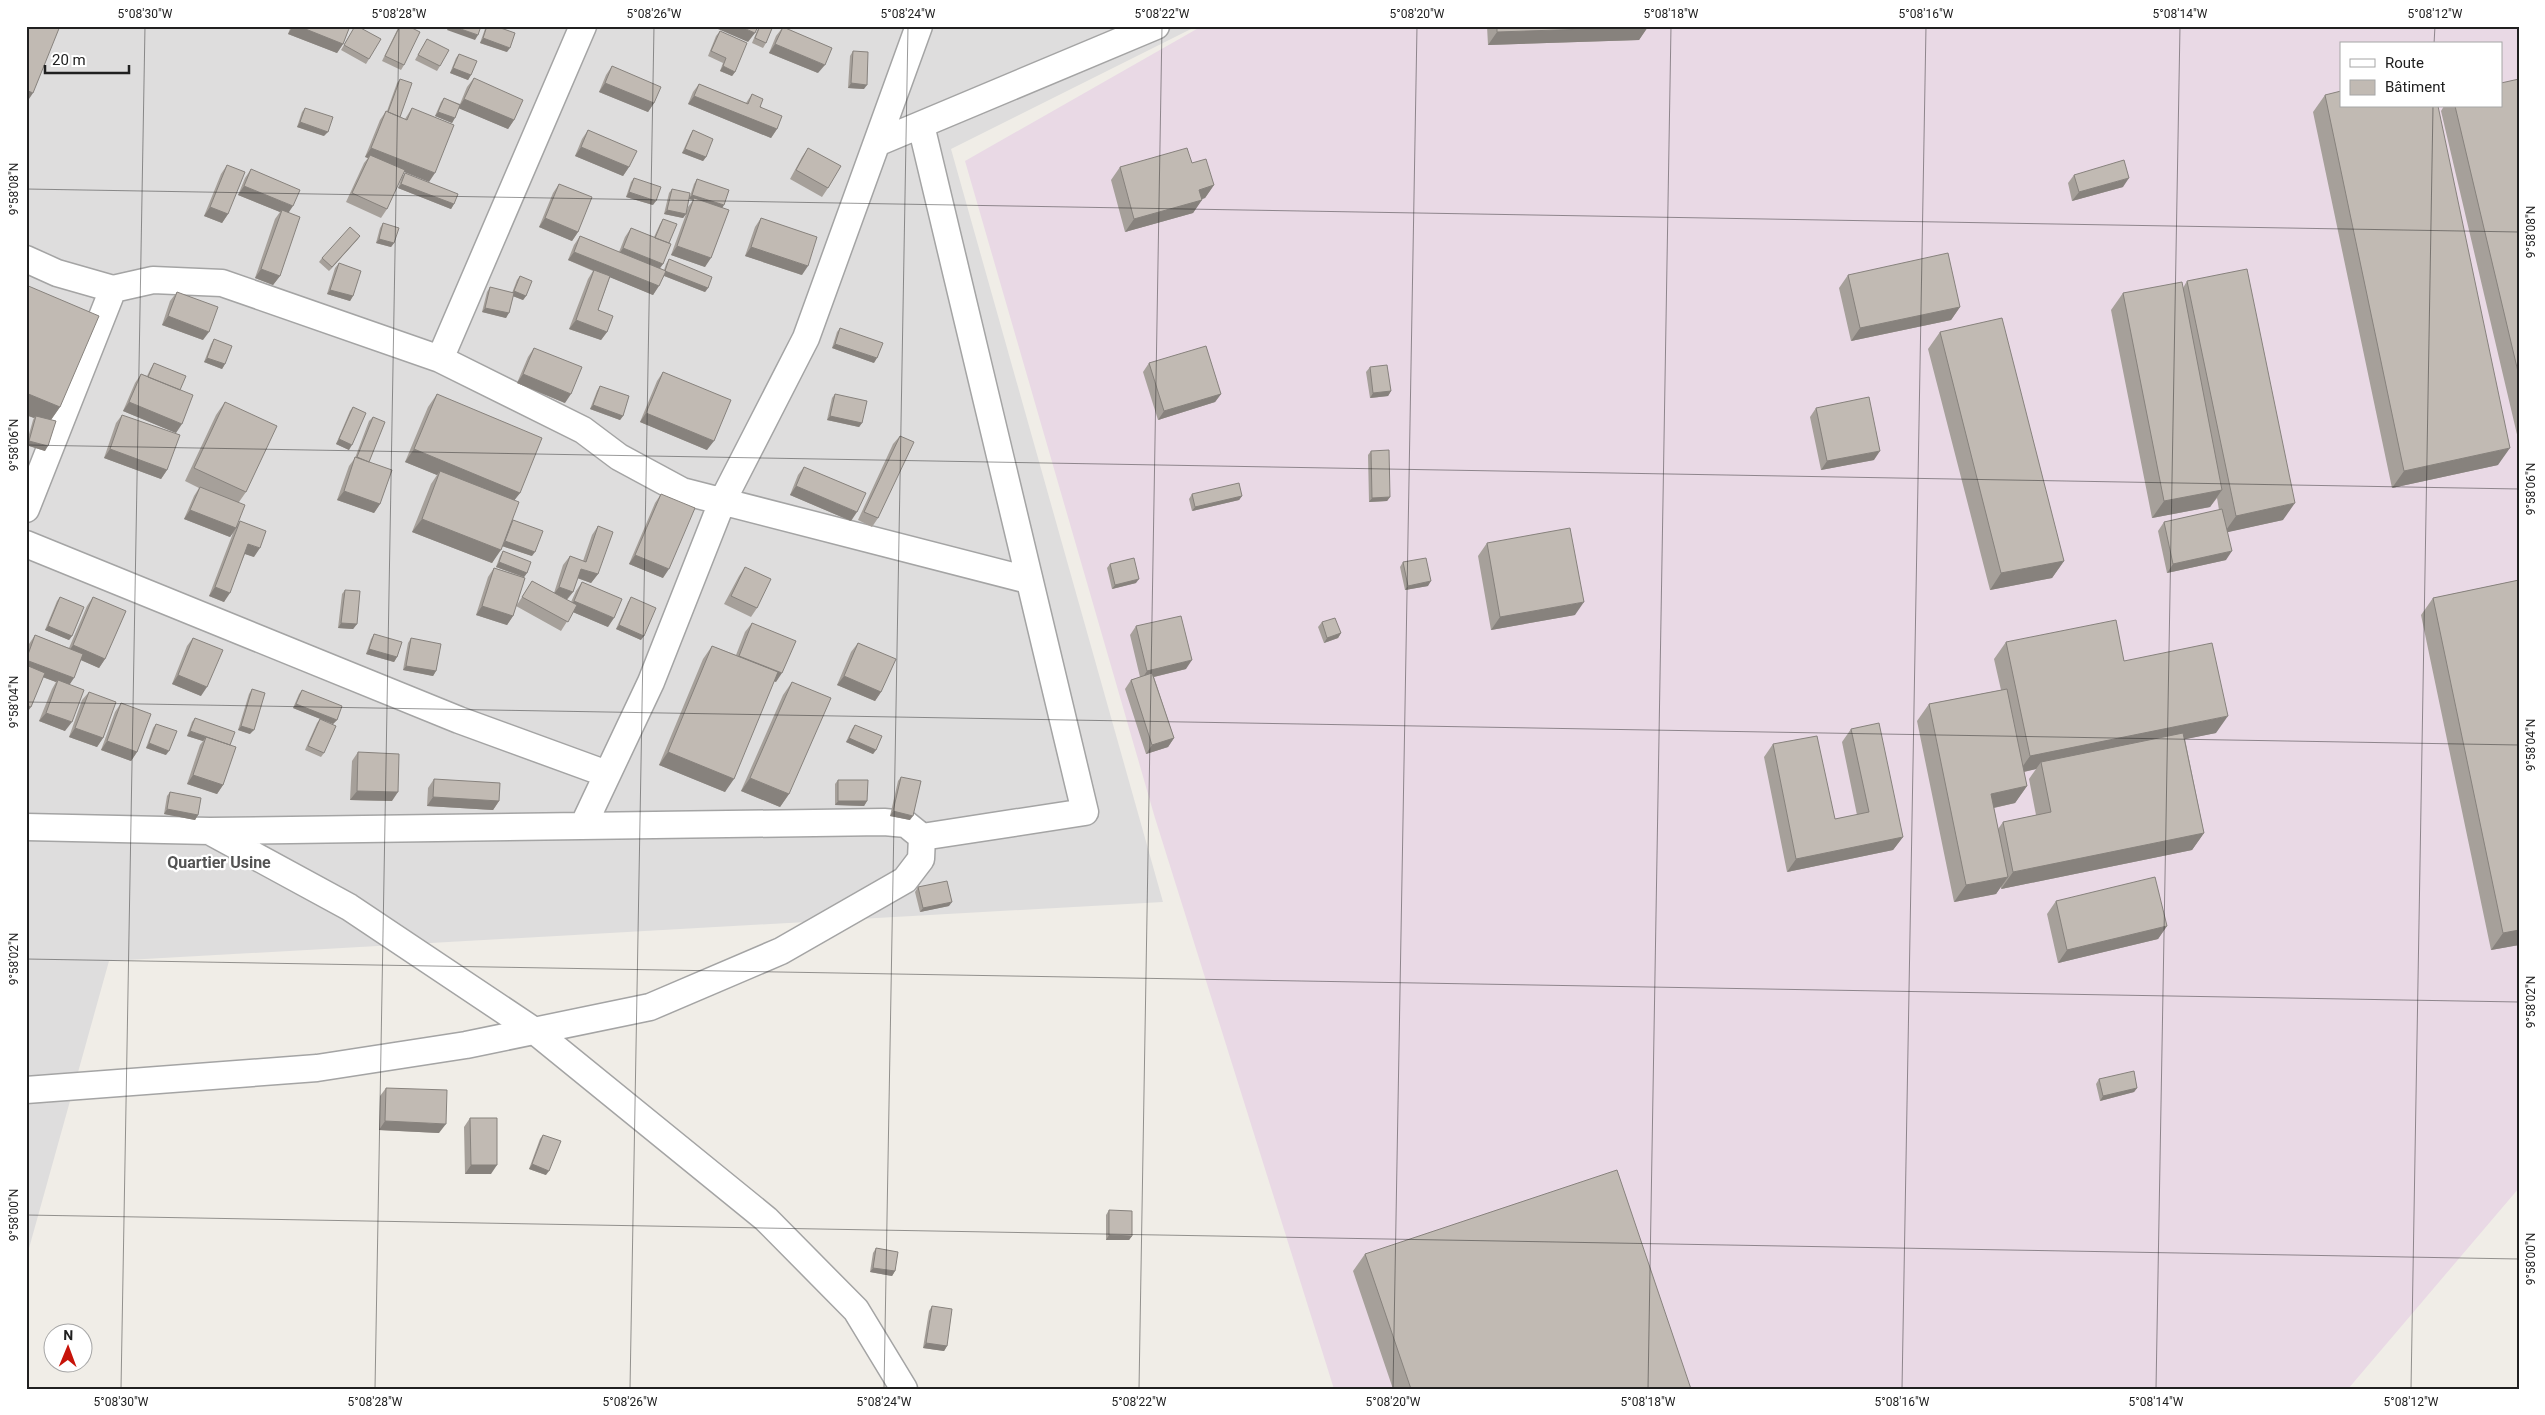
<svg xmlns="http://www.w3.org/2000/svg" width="2545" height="1415" font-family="Roboto,sans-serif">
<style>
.residential{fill:#dedddd}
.industrial{fill:#e9d9e5;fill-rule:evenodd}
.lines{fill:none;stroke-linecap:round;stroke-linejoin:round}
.street-casing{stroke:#a4a4a4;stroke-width:29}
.street{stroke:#fff;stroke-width:26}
.wall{fill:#a6a09a;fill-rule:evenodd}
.shaded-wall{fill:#87827d}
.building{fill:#c1bab3;stroke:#87827d}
.ticks{fill:none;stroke:#202020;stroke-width:1;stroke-opacity:0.45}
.labels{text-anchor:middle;stroke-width:4.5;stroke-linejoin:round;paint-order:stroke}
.neighbourhood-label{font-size:16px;font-weight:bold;fill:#535353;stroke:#fff}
.neatline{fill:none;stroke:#202020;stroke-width:2}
.ticks-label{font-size:12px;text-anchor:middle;fill:#202020}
</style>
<rect width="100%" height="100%" fill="#f0ede7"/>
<path class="residential" d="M26,26H1197L951,149L1163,902L109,961L26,1259Z"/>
<path class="industrial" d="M1202,26H2519V1188L2348,1389H1334L1155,818L965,161ZM2341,44H2501V106H2341Z"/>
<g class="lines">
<g class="street-casing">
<path id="street" d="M877,143L1156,26
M26,259L57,273L113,289L153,280L222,283L440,359L583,430L619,457L682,491L1028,580
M440,359L583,26
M26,509L113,289
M26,544L459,720L607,774
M583,826L651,682L722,502L806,338L919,26
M26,827L210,831L884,822L906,824L922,837L1085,812L921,125
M211,832L349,907L536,1032L766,1219L856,1310L904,1389
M26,1090L317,1068L466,1045L650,1007L781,951L905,880L921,859L922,837"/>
</g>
<use href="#street" class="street"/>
</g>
<path class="wall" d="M291,26H350L343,44L337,53L288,34Z
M355,26L369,59L366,64L341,50Z
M399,26H408L404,65L401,70L382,61Z
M486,26H495L507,52L480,43Z
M541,26H549L547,29Z
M759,26H773L766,43L763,48L752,43Z
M1487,26H1648L1639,40L1488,45Z
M783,27L818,73L769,53L776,36Z
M720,31L735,72L732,76L720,71L723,63L708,56L716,36Z
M427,39L440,66L437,71L415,60Z
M853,51L864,89L848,88L850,56Z
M459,54L471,75L468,80L450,73L456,58Z
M612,66L654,103L648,112L599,92L606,75Z
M474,78L514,120L508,129L459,108L452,123L435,116L441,102L444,98L460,104L467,87Z
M400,79V117L405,119L412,108L404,172L387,209L381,218L346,202L364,163L368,158L365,157L380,120L386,111H387L397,83Z
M2519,79V443L2441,111L2444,106H2501Z
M699,84L746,103L752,94L777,129L771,138L688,104L693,92Z
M2325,95L2498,465L2392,488L2313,112Z
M305,108L324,136L297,127L302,112Z
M588,130L629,167L623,176L575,156L582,139Z
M693,130L706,157L703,161L682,153L690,135Z
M808,148L828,188L822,197L790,179L802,157Z
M1192,163L1214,185L1205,198L1202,199L1193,213L1125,232L1111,180L1120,167Z
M227,165L228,214L222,223L204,216L221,174Z
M251,169L289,213L280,276L273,285L255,278L275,219L280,212L238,195L245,178Z
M405,173L454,204L451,209L398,188L402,177Z
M2074,175L2123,187L2072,201L2068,183Z
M634,178L653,205L626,197L631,182Z
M697,179L722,208L705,267L671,255L686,214L683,218L664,214L669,193L672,189L690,196L694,184ZM689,199L693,200L688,207L686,213Z
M559,184L578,232L572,241L539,227L553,193Z
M761,218L802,275L745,256L755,227Z
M663,219L669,243L663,264L660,268L664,270L666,264L669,259L708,288L705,292L664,276L653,295L610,277L598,310L607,332L601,340L569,329L588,279L593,271L568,260L574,245L580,236L619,252L625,237L631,228L654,237L660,224Z
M383,223L394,243L391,247L376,243L380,228Z
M360,236L357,240L329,271L319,262L322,258Z
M339,263L353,296L350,301L327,294L335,268Z
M1848,275L1960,307L1951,320L1851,341L1839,288Z
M520,276L526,296L523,300L513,296L506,318L482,312L487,292L490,287L512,293L517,280Z
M2187,281L2283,520L2227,532L2226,560L2167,573L2158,531L2164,522L2219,510L2217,498L2210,507L2152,518L2111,310L2123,293L2183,288Z
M26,285L60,407L51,420L45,451L26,445L33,420L34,418L26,415Z
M177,292L203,340L162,325L170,301Z
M840,328L874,363L832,348L837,332Z
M1940,332L2064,561L2052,578L1990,590L1928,349Z
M214,339L225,364L222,369L204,362L211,344Z
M534,348L565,403L517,383L528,357Z
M154,363L180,390L176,433L123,411L135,383L141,374L147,376L151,368Z
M1149,363L1221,394L1215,402L1158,420L1143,372Z
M1370,367L1391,391L1388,396L1370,398L1366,372Z
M663,372L707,450L640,422L657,381Z
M600,386L623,416L620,420L590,409L597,391Z
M437,394L520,493L514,500L511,523L513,520L532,556L502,546L492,563L412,532L431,484L437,475L405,462L428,407Z
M835,394L862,423L859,427L827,420L832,398Z
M225,402L246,492L239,502L237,525L240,521L254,557L245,554L224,602L209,596L233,533L230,537L184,519L194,496L199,488L185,481L216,415Z
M353,407L349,450L336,444L350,411Z
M1816,408L1874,460L1821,470L1810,417Z
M122,415L167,470L161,479L104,458L116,423Z
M373,417L369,462L380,504L374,513L337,500L349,466L355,458L369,421Z
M900,436L878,518L872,527L858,520L893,444Z
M1371,451L1390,497L1387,501L1369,502L1368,455Z
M804,467L851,521L790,495L798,475Z
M661,494L663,578L629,564L655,503Z
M1192,494L1242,496L1239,500L1192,511L1189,499Z
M598,526V574L591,583L577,578L573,592L567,600L571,602L576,591L582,582L608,627L573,612L561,631L516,606L513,616L507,625L476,615L488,577L494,568L523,577L496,567L500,556L503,551L527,573L524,577L517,605L532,581L554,593L563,565L570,556L583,561L592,535Z
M1487,543L1575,615L1491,630L1478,556Z
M1403,562L1428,586L1405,590L1400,567Z
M1110,564L1136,583L1112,589L1107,568Z
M745,567L757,608L751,617L724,604L739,576Z
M2519,580V945L2491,950L2421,615L2433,598Z
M345,590L357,624L353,629L338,628L342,594Z
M60,597L72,636L69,640L45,630L57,601Z
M93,597L105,659L99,668L81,660L69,685L65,731L39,721L52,689L56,682L43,677L26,714V651L29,644L35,635L69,648L87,606Z
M631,597L641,640L616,629L628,602Z
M1322,622L1341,633L1338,638L1324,643L1318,627Z
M752,623L776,682L774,681L725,792L659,765L703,659L712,646L736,655L745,632Z
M1136,626L1186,669L1154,677L1174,738L1168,747L1146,754L1125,689L1131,680L1140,677L1130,635Z
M374,634L397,657L394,662L366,654L371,639Z
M193,638L201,696L172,684L187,646Z
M411,638L436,671L433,676L403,670L408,643Z
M2006,642L2124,661L2216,733L2185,739L2204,833L2192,850L2001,889V886L1996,894L1954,902L1917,721L1929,704L2001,690L1994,659ZM2036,769L2029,779L2036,815L2003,822L1998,829L1994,808L2015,803L2027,786L2024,772Z
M858,643L881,692L875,701L837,685L851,652Z
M792,682L789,794L780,807L741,791L783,695Z
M252,689L250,734L238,730L249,694Z
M302,690L337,720L333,724L293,708L299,694Z
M89,692L103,738L97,747L69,737L82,700Z
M121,703L137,752L131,761L101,750L115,712Z
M195,718L230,745L223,785L217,794L187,784L200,745L203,741L187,736L192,722Z
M320,719L324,753L321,757L305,750L317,723Z
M156,724L166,755L146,748L153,728Z
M855,725L876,750L873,754L846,742L852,729Z
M1851,729L1903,837L1893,850L1787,872L1764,757L1773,744L1835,819L1857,815L1842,742Z
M358,752L392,801L350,800L352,761Z
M901,777L910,820L890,816L898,781Z
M434,779L499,801L493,810L427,806L428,788Z
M838,780L867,801L864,806L835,805V784Z
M170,792L198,815L195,820L164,814L167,796Z
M918,887L949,906L920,912L915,892Z
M2056,901L2167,926L2158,939L2058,963L2047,914Z
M2099,1079L2137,1088L2134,1092L2100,1101L2096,1084Z
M386,1088L439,1133L379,1130L380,1096Z
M470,1118L491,1174H465L464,1127Z
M543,1135L546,1175L529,1169L540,1139Z
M1109,1210L1132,1236L1129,1240H1106V1215Z
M876,1248L895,1271L892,1276L870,1272L873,1253Z
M1365,1254L1691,1389H1393L1353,1271Z
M932,1306L947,1346L944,1351L923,1348L929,1311Z"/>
<path class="shaded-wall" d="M293,26H298L343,44L337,53L288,34Z
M449,26H452L478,35L475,40L447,30Z
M711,26H739L755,33L748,42Z
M1648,27L1639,40L1488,45L1497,32Z
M483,38L510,48L507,52L480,43Z
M775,44L825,65L818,73L769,53Z
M723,66L735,72L732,76L720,71Z
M453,68L471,75L468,80L450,73Z
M605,83L654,103L648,112L599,92Z
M851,83L867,85L864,89L848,88Z
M26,90L33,93L27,102H26Z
M694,96L777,129L771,138L688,104Z
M464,99L514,120L508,129L458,108Z
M438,112L455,118L452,123L435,116Z
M300,122L328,132L324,136L297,127Z
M581,147L629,167L623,176L575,156Z
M371,148L435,173L429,182L369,158L370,155L368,158L365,157Z
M685,149L706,157L703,161L682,153Z
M2129,178L2123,187L2072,201L2079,192Z
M401,184L454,204L451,209L398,188Z
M1214,185L1205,198L1190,203L1199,190Z
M244,186L293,206L287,215L282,210L280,212L238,195Z
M629,192L656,201L653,205L626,197Z
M692,195L724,205L721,210L694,198L693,200L688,199Z
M1202,200L1193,213L1125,232L1134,219Z
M210,207L228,214L222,223L204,216Z
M667,210L686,214L683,218L664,214Z
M545,218L578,232L572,241L539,227Z
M360,236L357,240L329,271L332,267Z
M379,239L394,243L391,247L376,243Z
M677,246L711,258L705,267L671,255Z
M751,247L808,266L802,275L745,256Z
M623,248L663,264L657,272L617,257Z
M574,252L659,286L653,295L568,260Z
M261,269L280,276L273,285L255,278Z
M665,271L708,288L705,292L662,275Z
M330,290L353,296L350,301L327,294Z
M514,291L526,296L523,300L510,295Z
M1960,307L1951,320L1851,341L1860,328Z
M485,308L509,313L506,318L482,312Z
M168,316L209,332L203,340L162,325Z
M576,320L607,332L601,340L569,329Z
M835,344L877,358L874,363L832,348Z
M207,358L225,364L222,369L204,362Z
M523,374L571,394L565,403L517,383Z
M1391,391L1388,396L1370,398L1373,393Z
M26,393L60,407L48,424L36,416L34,418L26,415Z
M1221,394L1215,402L1158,420L1164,411Z
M129,402L182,424L176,433L123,411Z
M593,405L623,416L620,420L590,409Z
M646,413L714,441L707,450L640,422Z
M830,416L862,423L859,427L827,420Z
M339,439L352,445L349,450L336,444Z
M29,441L48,446L45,451L26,445Z
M2510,448L2498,465L2392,488L2404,471Z
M110,449L167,470L161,479L104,458Z
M414,449L520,493L510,506L440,471L437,475L405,462Z
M1880,451L1874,460L1821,470L1827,461Z
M796,486L857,512L851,521L790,495Z
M2222,490L2210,507L2152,518L2164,501Z
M344,491L380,504L374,513L337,500Z
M1242,496L1239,500L1192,511L1195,507Z
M1390,497L1387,501L1369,502L1372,498Z
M2295,503L2283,520L2224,533L2236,516Z
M190,510L236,528L230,537L184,519Z
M422,519L501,550L492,563L412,532Z
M505,541L535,552L532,556L502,546Z
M248,544L260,548L254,557L242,553Z
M2232,551L2226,560L2167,573L2173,564Z
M635,555L669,569L663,578L629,564Z
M2064,561L2052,578L1990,590L2001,573Z
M499,562L527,573L524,577L496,567Z
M581,569L598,574L591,583L575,577Z
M1139,579L1136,583L1112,589L1115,585Z
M1431,581L1428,586L1405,590L1408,586Z
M215,587L230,593L224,602L209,596Z
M559,587L573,592L566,600L553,595Z
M574,601L614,618L608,627L568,610Z
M1584,602L1575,615L1491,630L1500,617Z
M482,606L513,616L507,625L476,615Z
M341,623L357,624L353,629L338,628Z
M619,625L644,636L641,640L616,629Z
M48,626L72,636L69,640L45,630Z
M1341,633L1338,638L1324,643L1327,638Z
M73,645L105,659L99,668L67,654Z
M369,649L397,657L394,662L366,654Z
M739,656L782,673L776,682L732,665Z
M26,660L74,678L68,687L58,680L56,682L26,671Z
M1192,660L1186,669L1141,680L1147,671Z
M406,666L436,671L433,676L403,670Z
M178,675L207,687L201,696L172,684Z
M844,676L881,692L875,701L837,685Z
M296,704L337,720L333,724L293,708Z
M26,705L31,707L26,714Z
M46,713L72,722L65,731L39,721Z
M2228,716L2216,733L2042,768L2041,762L2036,769L2018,773L2030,756Z
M241,726L254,730L250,734L238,730Z
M75,728L103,738L97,747L69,737Z
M190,731L206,737L203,741L187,736Z
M849,738L876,750L873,754L846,742Z
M1174,738L1168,747L1146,754L1152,745Z
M107,741L137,752L131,761L101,750Z
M149,743L169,751L166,755L146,748Z
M668,752L734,779L725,792L659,765Z
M193,775L223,785L217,794L187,784Z
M750,778L789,794L780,807L741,791Z
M2027,786L2015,803L1979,811L1991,794Z
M357,791L398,792L392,801L350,800Z
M433,797L499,801L493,810L427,806Z
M838,801H867L864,806L835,805Z
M167,809L198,815L195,820L164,814Z
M893,811L913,816L910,820L890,816Z
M2204,833L2192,850L2001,889L2013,872Z
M1903,837L1893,850L1787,872L1796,859Z
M2008,877L1996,894L1954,902L1966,885Z
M952,902L949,906L920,912L923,908Z
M2167,926L2158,939L2058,963L2067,950Z
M2519,930V945L2491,950L2503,933Z
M2137,1088L2134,1092L2100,1101L2103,1096Z
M385,1121L446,1124L439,1133L379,1130Z
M532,1164L549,1171L546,1175L529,1169Z
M471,1165H497L491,1174H465Z
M1109,1235L1132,1236L1129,1240H1106Z
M873,1268L895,1271L892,1276L870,1272Z
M926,1343L947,1346L944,1351L923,1348Z"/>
<path class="building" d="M26,26H60L33,93L26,90Z
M298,26H350L343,44Z
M355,26H357L381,39L369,59L344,45Z
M400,26H408L420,32L404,65L385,56Z
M452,26H481L478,35Z
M487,26H495L515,33L510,48L483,38Z
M739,26H758L755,33Z
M760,26H773L766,43L755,38Z
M1497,26H1648V27L1497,32Z
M783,27L832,48L825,65L775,44Z
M720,31L747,43L735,72L723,66L726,58L711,51Z
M427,39L449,50L440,66L418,55Z
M853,51L868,52L867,85L851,83Z
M459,54L477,61L471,75L453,68Z
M612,66L661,87L654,103L605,83Z
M474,78L523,100L514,120L464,99Z
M400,79L412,83L400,117L388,112Z
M2519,79V376L2455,106H2501V83Z
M699,84L748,104L752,94L763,99L760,107L782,116L777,129L694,96Z
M2341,91V106H2438L2510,448L2404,471L2325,95Z
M444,98L460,105L455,118L438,112Z
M305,108L333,117L328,132L300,122Z
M412,108L454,125L435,173L371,148L386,111L407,120Z
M588,130L637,151L629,167L581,147Z
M693,130L713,139L706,157L685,149Z
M808,148L841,166L828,188L796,170Z
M1187,148L1192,163L1206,159L1214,185L1199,190L1202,200L1134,219L1120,167Z
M370,155L405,170L387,209L352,193Z
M2124,160L2129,178L2079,192L2074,175Z
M227,165L245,172L228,214L210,207Z
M251,169L300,190L293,206L244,186Z
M405,173L458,194L454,204L401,184Z
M634,178L661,187L656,201L629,192Z
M697,179L729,190L724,205L692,195Z
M559,184L592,197L578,232L545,218Z
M672,189L690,193L686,214L667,210Z
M694,198L729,210L711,258L677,246Z
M282,210L300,217L280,276L261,269Z
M761,218L817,237L808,266L751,247Z
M663,219L677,224L669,243L655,238Z
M383,223L399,228L394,243L379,239Z
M350,227L360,236L332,267L322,258Z
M631,228L671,244L663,264L623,248Z
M580,236L666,271L659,286L574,252Z
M1948,253L1960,307L1860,328L1848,275Z
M669,259L712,277L708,288L665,271Z
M339,263L361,271L353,296L330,290Z
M2247,269L2295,503L2236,516L2187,281Z
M594,270L610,276L598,310L613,316L607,332L576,320Z
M520,276L532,281L526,296L514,291Z
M2182,282L2222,490L2164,501L2123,293Z
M26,285L99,316L60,407L26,393Z
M490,287L514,293L509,313L485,308Z
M177,292L218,307L209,332L168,316Z
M2002,318L2064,561L2001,573L1940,332Z
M840,328L883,343L877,358L835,344Z
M214,339L232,346L225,364L207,358Z
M1206,346L1221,394L1164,411L1149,363Z
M534,348L582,367L571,394L523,374Z
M154,363L186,376L180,390L148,377Z
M1387,365L1391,391L1373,393L1370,367Z
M663,372L731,400L714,441L646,413Z
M141,374L193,395L182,424L129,402Z
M600,386L629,396L623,416L593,405Z
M437,394L542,438L520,493L414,449Z
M835,394L867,401L862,423L830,416Z
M1869,397L1880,451L1827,461L1816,408Z
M225,402L277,426L246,492L194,468Z
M353,407L366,413L352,445L339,439Z
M122,415L180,435L167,470L110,449Z
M36,416L56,421L48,446L29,441Z
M373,417L385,422L369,462L357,457Z
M900,436L914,442L878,518L864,512Z
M1389,450L1390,497L1372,498L1371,451Z
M355,457L392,470L380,504L344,491Z
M804,467L866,493L857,512L796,486Z
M440,471L519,502L501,550L422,519Z
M1239,483L1242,496L1195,507L1192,494Z
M200,487L245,505L236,528L190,510Z
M661,494L695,508L669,569L635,555Z
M2222,509L2232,551L2173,564L2164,522Z
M513,520L543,531L535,552L505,541Z
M240,521L266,531L260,548L248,544L230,593L215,587Z
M598,526L613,532L598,574L581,569L573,592L559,587L570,556L586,562Z
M1570,528L1584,602L1500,617L1487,543Z
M503,551L531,562L527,573L499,562Z
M1134,558L1139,579L1115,585L1110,564Z
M1426,558L1431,581L1408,586L1403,562Z
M745,567L771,579L757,608L731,596Z
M494,568L525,578L513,616L482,606Z
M2519,580V930L2503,933L2433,598Z
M532,581L577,605L568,622L522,597Z
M582,582L622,599L614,618L574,601Z
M345,590L360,591L357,624L341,623Z
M60,597L84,607L72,636L48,626Z
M93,597L126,611L105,659L73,645Z
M631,597L656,608L644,636L619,625Z
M1181,616L1192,660L1147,671L1136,626Z
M1335,618L1341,633L1327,638L1322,622Z
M2116,620L2124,661L2212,643L2228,716L2030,756L2006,642Z
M752,623L796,641L782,673L739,656Z
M374,634L402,642L397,657L369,649Z
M35,635L83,654L74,678L26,660Z
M193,638L223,650L207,687L178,675Z
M411,638L441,644L436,671L406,666Z
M858,643L896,659L881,692L844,676Z
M712,646L778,672L734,779L668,752Z
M26,665L45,673L31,707L26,705Z
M1152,673L1174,738L1152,745L1131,680Z
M58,680L84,690L72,722L46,713Z
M792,682L831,698L789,794L750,778Z
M252,689L265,693L254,730L241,726Z
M2007,689L2027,786L1991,794L2008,877L1966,885L1929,704Z
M302,690L342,706L337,720L296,704Z
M89,692L116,702L103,738L75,728Z
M121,703L151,714L137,752L107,741Z
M195,718L235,732L230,745L190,731Z
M320,719L336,726L324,753L308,746Z
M1879,723L1903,837L1796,859L1773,744L1817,736L1835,819L1869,812L1851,729Z
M156,724L177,731L169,751L149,743Z
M855,725L882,736L876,750L849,738Z
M2183,733L2204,833L2013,872L2003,822L2051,812L2041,762Z
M206,737L236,747L223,785L193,775Z
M358,752L399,754L398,792L357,791Z
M901,777L921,781L913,816L893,811Z
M434,779L500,783L499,801L433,797Z
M838,780H868L867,801H838Z
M170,792L201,798L198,815L167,809Z
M2155,877L2167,926L2067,950L2056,901Z
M947,881L952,902L923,908L918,887Z
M2134,1071L2137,1088L2103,1096L2099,1079Z
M386,1088L447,1090L446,1124L385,1121Z
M470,1118H497V1165H471Z
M543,1135L561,1141L549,1171L532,1164Z
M1617,1170L1691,1389H1411L1365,1254Z
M1109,1210L1132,1211V1236L1109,1235Z
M876,1248L898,1252L895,1271L873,1268Z
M932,1306L952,1309L947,1346L926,1343Z"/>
<path class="ticks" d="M2434,44L2435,26M26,189L2519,232M26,445L2519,489M26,702L2519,745M26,959L2519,1002M26,1215L2519,1259M121,1389L145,26M375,1389L399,26M630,1389L654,26M884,1389L908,26M1139,1389L1162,26M1393,1389L1417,26M1648,1389L1671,26M1902,1389L1926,26M2156,1389L2180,26M2411,1389L2433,106"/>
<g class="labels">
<g class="neighbourhood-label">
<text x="219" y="868">Quartier Usine</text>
</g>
</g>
<rect width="2545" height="1415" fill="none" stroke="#ffffff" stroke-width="55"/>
<rect x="2340" y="42" width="162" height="65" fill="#ffffff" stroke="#a6a6a6"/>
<rect x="2350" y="59" width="25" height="8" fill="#ffffff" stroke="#a6a6a6"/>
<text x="2385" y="68" font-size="15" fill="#202020">Route</text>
<rect x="2350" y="80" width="25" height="15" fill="#c1bab3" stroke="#a6a6a6"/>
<text x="2385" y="92" font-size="15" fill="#202020">Bâtiment</text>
<g transform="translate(68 1348) rotate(1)"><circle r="24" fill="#ffffff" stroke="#a6a6a6"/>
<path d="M0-4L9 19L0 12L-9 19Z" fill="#c71309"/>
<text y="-8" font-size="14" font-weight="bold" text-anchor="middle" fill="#202020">N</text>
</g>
<path d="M45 65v8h84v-8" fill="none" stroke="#202020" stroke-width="2.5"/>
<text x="52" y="65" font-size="15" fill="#202020" stroke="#ffffff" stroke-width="4" paint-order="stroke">20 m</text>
<rect x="28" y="28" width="2490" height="1360" class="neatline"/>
<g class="ticks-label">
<text x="145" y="18">5°08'30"W</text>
<text x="399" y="18">5°08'28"W</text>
<text x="654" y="18">5°08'26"W</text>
<text x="908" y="18">5°08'24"W</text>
<text x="1162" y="18">5°08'22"W</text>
<text x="1417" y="18">5°08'20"W</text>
<text x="1671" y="18">5°08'18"W</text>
<text x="1926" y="18">5°08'16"W</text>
<text x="2180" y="18">5°08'14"W</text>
<text x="2435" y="18">5°08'12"W</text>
<text transform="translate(14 189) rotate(-90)" y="4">9°58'08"N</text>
<text transform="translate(2531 232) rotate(-90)" y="4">9°58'08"N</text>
<text transform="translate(14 445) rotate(-90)" y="4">9°58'06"N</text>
<text transform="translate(2531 489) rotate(-90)" y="4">9°58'06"N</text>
<text transform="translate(14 702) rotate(-90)" y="4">9°58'04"N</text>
<text transform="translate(2531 745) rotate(-90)" y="4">9°58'04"N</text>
<text transform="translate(14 959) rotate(-90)" y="4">9°58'02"N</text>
<text transform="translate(2531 1002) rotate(-90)" y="4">9°58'02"N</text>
<text transform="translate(14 1215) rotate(-90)" y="4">9°58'00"N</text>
<text transform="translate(2531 1259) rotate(-90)" y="4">9°58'00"N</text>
<text x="121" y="1406">5°08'30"W</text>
<text x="375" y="1406">5°08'28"W</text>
<text x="630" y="1406">5°08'26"W</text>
<text x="884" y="1406">5°08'24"W</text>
<text x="1139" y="1406">5°08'22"W</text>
<text x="1393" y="1406">5°08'20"W</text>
<text x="1648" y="1406">5°08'18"W</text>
<text x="1902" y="1406">5°08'16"W</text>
<text x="2156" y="1406">5°08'14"W</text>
<text x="2411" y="1406">5°08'12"W</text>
</g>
</svg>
